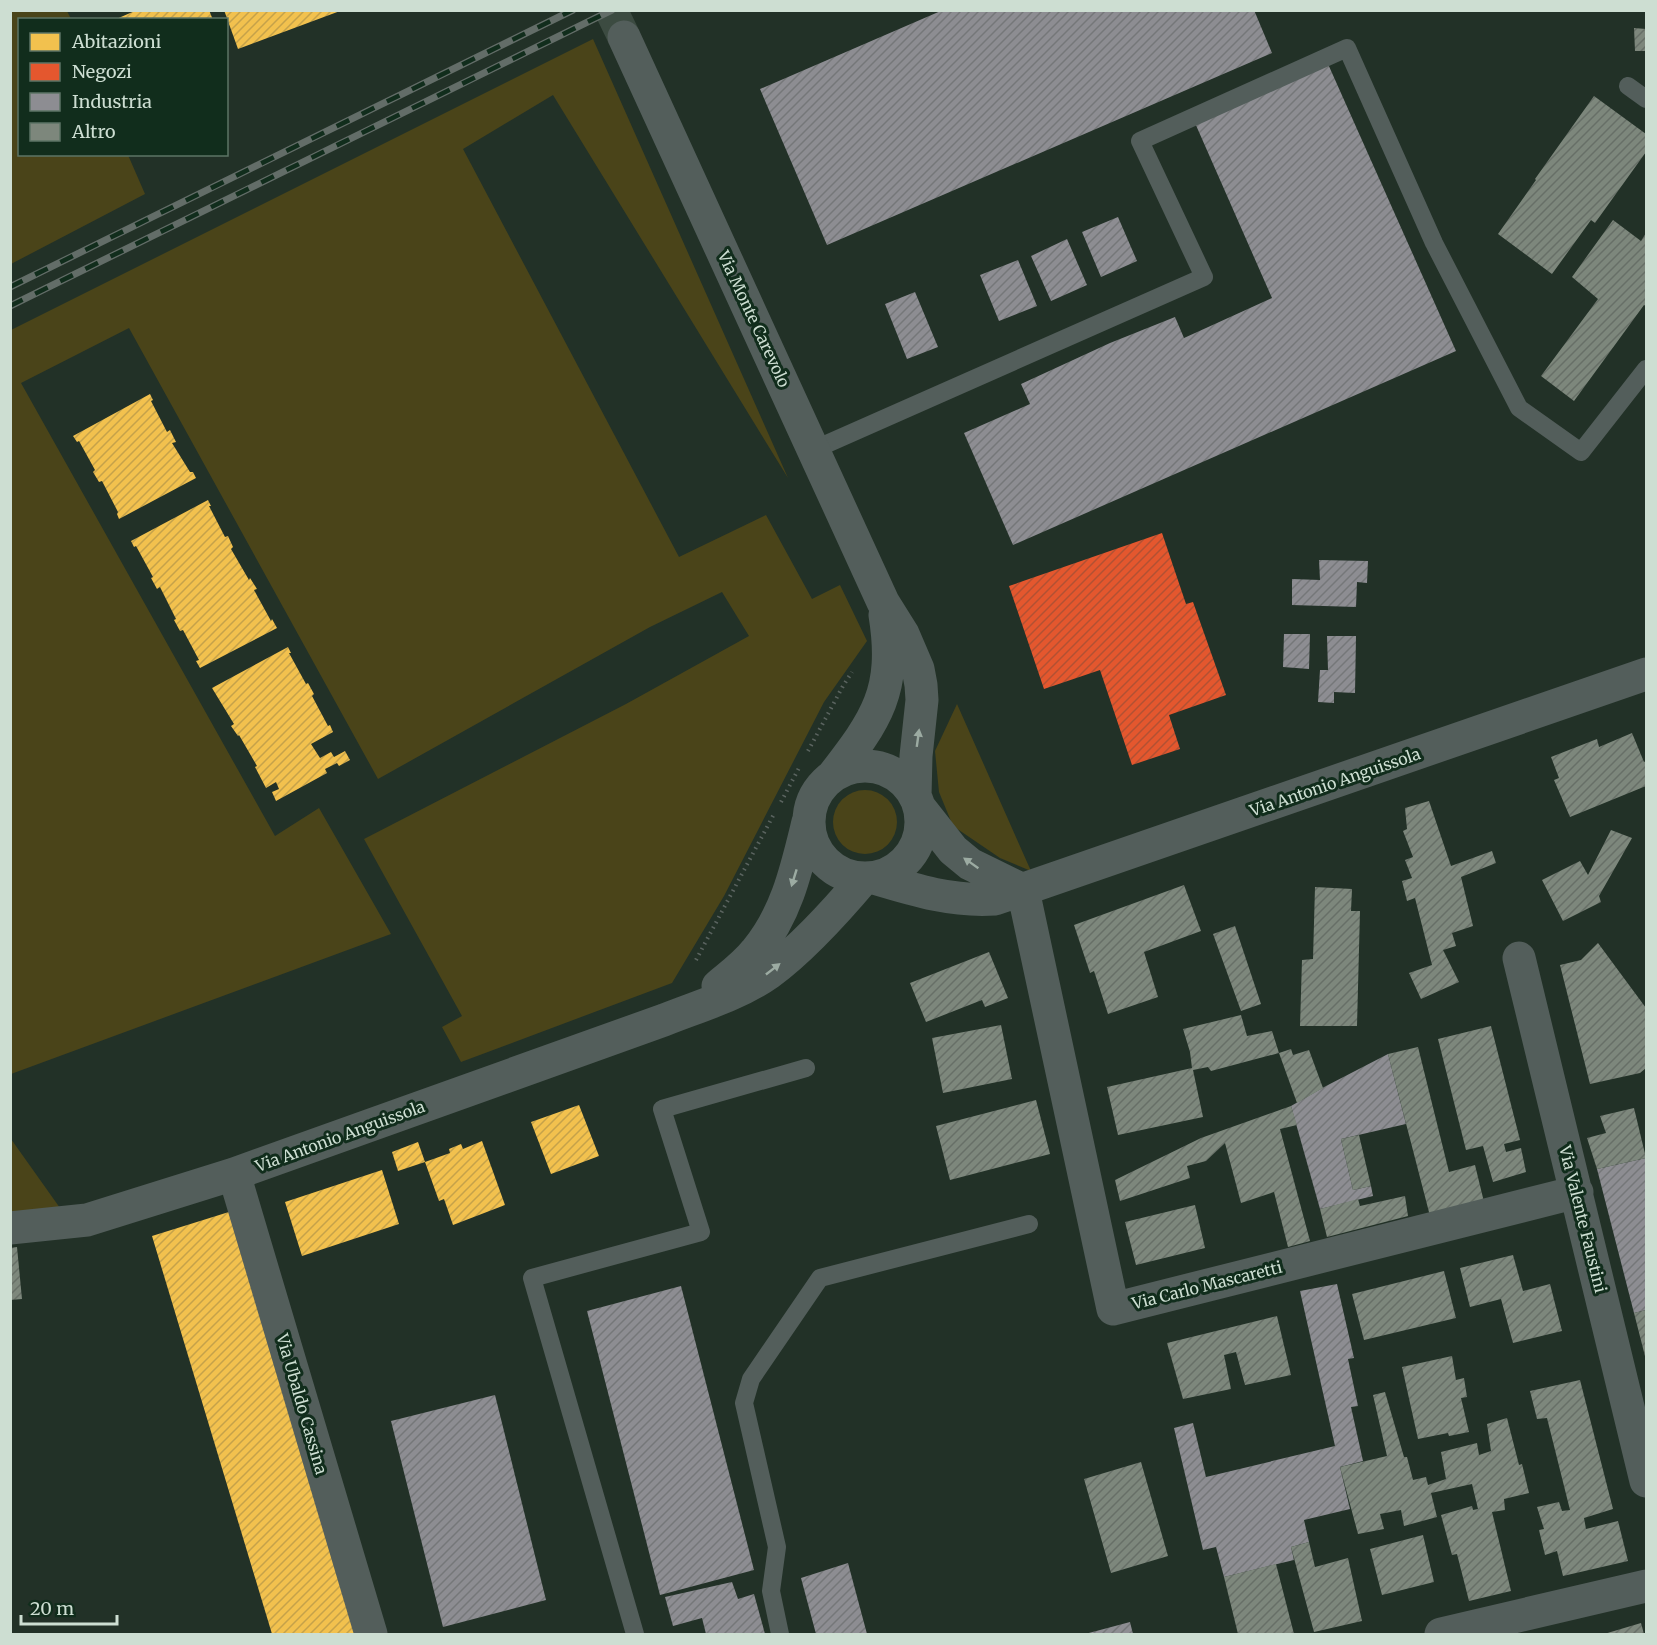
<svg xmlns="http://www.w3.org/2000/svg" width="1657" height="1645" font-family="Merriweather,serif">
<style>
.grass{fill:#4a4419}
.homes{fill:url(#homes-hatch)}
.shops{fill:url(#shops-hatch)}
.industry{fill:url(#industry-hatch)}
.building{fill:url(#building-hatch)}
.lines{fill:none;stroke-linecap:round;stroke-linejoin:round}
.street-tunnel{stroke:#3c4b41;stroke-width:33;stroke-dasharray:33 16;stroke-linecap:butt}
.path{stroke:#5b6460;stroke-width:4;stroke-dasharray:1.5 4.5;stroke-linecap:butt}
.lane{stroke:#535e5b;stroke-width:18}
.street{stroke:#535e5b;stroke-width:33}
.rail-casing{stroke:#636d68;stroke-width:7}
.rail{stroke:#112d1c;stroke-width:4.5;stroke-dasharray:14;stroke-linecap:butt}
.oneway{fill:#9caba2}
.labels{text-anchor:middle;stroke-width:6;stroke-linejoin:round;paint-order:stroke}
.street-label{font-size:16px;fill:#cdded2;stroke:#112d1c}
</style>
<defs>
<pattern id="homes-hatch" width="6" height="6" patternUnits="userSpaceOnUse" patternTransform="scale(1.5)"><rect width="6" height="6" fill="#f2c14e"/><path d="M-1 1l2-2M0 6l6-6M5 7l2-2" fill="none" stroke="#c5a24a"/></pattern>
<pattern id="shops-hatch" width="6" height="6" patternUnits="userSpaceOnUse" patternTransform="scale(1.5)"><rect width="6" height="6" fill="#e4572e"/><path d="M-1 1l2-2M0 6l6-6M5 7l2-2" fill="none" stroke="#b25133"/></pattern>
<pattern id="industry-hatch" width="6" height="6" patternUnits="userSpaceOnUse" patternTransform="scale(1.5)"><rect width="6" height="6" fill="#8d8d92"/><path d="M-1 1l2-2M0 6l6-6M5 7l2-2" fill="none" stroke="#757779"/></pattern>
<pattern id="building-hatch" width="6" height="6" patternUnits="userSpaceOnUse" patternTransform="scale(1.5)"><rect width="6" height="6" fill="#7d877c"/><path d="M-1 1l2-2M0 6l6-6M5 7l2-2" fill="none" stroke="#676f67"/></pattern>
</defs>
<rect width="100%" height="100%" fill="#223127"/>
<path class="grass" d="M11,11H67L71,19L20,20V154L128,155L145,194L11,264Z
M593,39L788,478L553,95L463,149L679,557L766,515L812,599L840,585L867,641L824,702L724,896L672,983L461,1062L442,1027L462,1016L364,839L626,704L749,636L722,592L650,627L378,779L129,328L21,383L275,836L319,808L391,934L11,1074V330Z
M957,704L1031,871L1000,858L953,826L939,792L935,751Z
M833 822a32 32 0 1 1 64 0a32 32 0 1 1-64 0Z
M11,1139L60,1208L11,1213Z"/>
<path class="homes" d="M137,10H209L213,20H114Z
M224,10H340V11L238,49Z
M150,394L153,400L151,401L167,432L170,430L176,442L172,443L190,472H193L196,478L119,519L117,514L118,512L102,481L99,482L93,472L95,470L79,441L77,442L73,436Z
M208,500L211,506H209L225,537L228,536L233,547L231,549L249,580L250,578L257,589L254,590L271,621L272,619L277,628L200,668L196,661L199,660L183,630L180,631L174,620L176,619L160,587L157,589L151,578L153,577L136,546L134,547L131,541Z
M288,647L291,653H289L306,684L308,683L314,694L312,696L328,726L330,725L333,732L311,744L320,758L331,752L334,757L345,751L350,760L339,766L337,763L325,769L327,773L276,801L272,792L279,789L276,782L266,788L255,767L257,766L239,735L238,736L231,726L234,724L212,688Z
M579,1105L599,1156L551,1174L531,1122Z
M482,1141L505,1205L453,1225L444,1199L439,1201L425,1162L450,1153L449,1149L461,1144L463,1149Z
M418,1142L425,1162L398,1171L392,1152Z
M382,1170L399,1224L302,1256L285,1202Z
M232,1211L361,1634H272L152,1236Z"/>
<path class="shops" d="M1162,533L1186,604L1193,602L1226,695L1169,715L1180,749L1132,765L1100,670L1044,689L1009,586Z"/>
<path class="industry" d="M943,10H1254L1272,53L827,245L760,89Z
M1328,64L1456,351L1013,545L964,433L1030,404L1021,384L1110,343L1175,317L1184,338L1272,298L1195,123Z
M1118,217L1137,261L1101,277L1082,232Z
M1067,239L1087,285L1051,301L1031,256Z
M1018,260L1037,306L999,321L980,275Z
M915,292L938,347L907,359L885,304Z
M1319,560L1368,561L1367,583L1357,582L1356,607L1292,605V579L1320,580Z
M1284,634H1310L1309,669L1283,667Z
M1327,636H1356L1355,693L1334,692V703L1318,702L1320,670H1328Z
M1388,1054L1406,1124L1341,1139L1353,1190L1371,1186L1373,1196L1320,1209L1291,1106L1326,1086Z
M1646,1158V1310L1634,1313L1597,1169Z
M1337,1284L1354,1358L1348,1359L1358,1406L1351,1407L1363,1461L1340,1467L1350,1509L1304,1520L1309,1542L1291,1547L1294,1560L1224,1577L1216,1547L1203,1550L1174,1428L1193,1423L1206,1477L1335,1446L1300,1291Z
M681,1286L754,1570L660,1595L587,1311Z
M495,1395L546,1600L443,1627L391,1421Z
M848,1563L867,1634H816L801,1578Z
M732,1582L738,1599L754,1594L765,1634H706L702,1618L673,1626L665,1597Z
M1130,1622L1133,1634H1085Z"/>
<path class="building" d="M1634,28L1646,29V51H1635Z
M1594,96L1646,134V152L1595,223L1591,220L1552,274L1498,234L1536,180L1535,179Z
M1613,220L1641,241L1646,233V306L1644,305L1574,401L1541,376L1598,299L1572,277Z
M1632,733L1644,762L1646,761V786L1570,817L1554,780L1559,778L1551,757L1597,739L1599,747Z
M1429,801L1451,866L1492,851L1496,863L1461,877L1473,926L1452,933L1456,946L1443,950L1459,982L1421,999L1409,973L1432,965L1415,898L1407,901L1402,881L1412,878L1405,860L1413,857L1403,831L1407,829L1405,808Z
M1611,830L1632,838L1599,896L1601,902L1563,921L1542,880L1580,861L1588,875Z
M1184,885L1201,931L1144,952L1158,997L1108,1014L1094,971L1090,973L1074,925Z
M1315,887L1352,889L1351,911H1360L1357,1026H1300L1302,960L1313,959Z
M1235,926L1261,1004L1241,1011L1213,934Z
M1598,943L1646,1008V1068L1640,1073L1590,1084L1560,965L1581,960Z
M989,952L1008,998L985,1007L982,1000L926,1022L910,983Z
M1241,1015L1247,1036L1272,1031L1279,1053L1211,1071L1208,1067L1193,1070L1203,1117L1118,1135L1107,1087L1192,1068L1190,1052L1183,1029Z
M1001,1025L1012,1079L943,1093L932,1038Z
M1491,1026L1520,1140L1504,1144L1506,1152L1521,1148L1526,1172L1493,1182L1483,1146L1466,1150L1438,1039Z
M1418,1047L1449,1172L1475,1165L1484,1202L1430,1216L1388,1054Z
M1291,1049L1293,1055L1309,1050L1323,1088L1297,1103L1279,1053Z
M1036,1100L1050,1154L950,1180L936,1126Z
M1291,1106L1297,1125L1280,1129L1310,1241L1288,1247L1274,1192L1241,1203L1225,1143L1206,1161L1187,1166L1190,1178L1120,1201L1115,1180L1201,1138Z
M1634,1108L1646,1158L1597,1169L1587,1138L1606,1133L1600,1116Z
M1359,1135L1371,1186L1353,1190L1341,1139Z
M1405,1196L1408,1216L1327,1237L1320,1209L1358,1199L1360,1206Z
M1195,1205L1205,1248L1136,1265L1125,1222Z
M17,1247L22,1299L10,1300V1248Z
M1513,1255L1523,1291L1550,1284L1562,1331L1513,1343L1501,1299L1470,1307L1460,1268Z
M1444,1271L1456,1318L1364,1340L1352,1294Z
M1646,1310V1360L1634,1313Z
M1277,1316L1291,1375L1245,1385L1236,1352L1224,1355L1231,1389L1183,1399L1167,1343Z
M1452,1356L1456,1380L1464,1378L1467,1397L1461,1398L1469,1432L1449,1436L1448,1433L1418,1439L1402,1367Z
M1580,1380L1613,1509L1584,1518L1586,1529L1618,1521L1628,1561L1563,1576L1557,1551L1545,1555L1539,1530L1544,1529L1537,1507L1559,1502L1562,1511L1570,1510L1547,1418L1537,1419L1530,1391Z
M1385,1392L1404,1457H1407L1413,1480L1426,1477L1428,1485L1446,1479L1441,1452L1477,1443L1479,1455L1491,1451L1487,1424L1507,1418L1519,1465L1522,1464L1529,1493L1504,1499L1505,1510L1492,1512L1511,1591L1469,1601L1457,1554L1452,1555L1441,1515L1472,1506L1473,1510L1478,1509L1472,1484L1431,1493L1437,1517L1404,1526L1401,1510L1380,1514L1384,1529L1358,1534L1340,1467L1387,1456L1373,1395Z
M1141,1462L1168,1556L1111,1573L1084,1479Z
M1423,1535L1434,1582L1382,1595L1370,1549Z
M1309,1542L1315,1567L1348,1558L1362,1621L1314,1632L1291,1547Z
M1276,1564L1294,1634H1238L1224,1577Z
M1641,1623L1644,1634H1604Z"/>
<g class="lines">
<path class="street-tunnel" d="M611,10L624,37"/>
<path class="path" d="M808,751L843,686L852,672
M781,802L800,766
M696,960L774,814"/>
<path class="lane" d="M1628,86L1646,99
M813,450L1204,277L1140,141L1347,48L1434,243L1519,408L1581,452L1646,369
M635,1634L532,1278L701,1232L662,1109L806,1068
M780,1634L771,1591L777,1547L744,1403L751,1379L820,1278L1029,1224"/>
<path class="street" d="M624,37L883,602L903,634L918,669L921,685L922,700L916,756L915,796
M809 822a56 56 0 1 1 112 0a56 56 0 1 1-112 0Z
M832,777C877,719 897,691 885,615
M920,808L953,850L970,864L1023,890
M874,878C914,890 953,902 995,899L1646,674
M1023,890L1113,1309L1577,1192
M1519,958L1646,1481
M718,986C731,975 745,965 756,951C787,914 797,867 808,822
M234,1174L371,1634
M10,1228L87,1220L234,1174L664,1020C699,1006 738,995 769,973C803,948 837,910 864,878
M1441,1634L1646,1586"/>
<g class="rail-casing">
<path id="rail" d="M10,287L573,10
M10,306L612,10"/>
</g>
<use href="#rail" class="rail"/>
</g>
<defs><path id="oneway-solid" d="M-6-.8H1V-3.2L6.5 0L1 3.2V.8H-6Z" transform="scale(1.5)"/></defs>
<g class="oneway">
<use href="#oneway-solid" transform="translate(918 738) rotate(-82)"/>
<use href="#oneway-solid" transform="translate(971 863) rotate(-145)"/>
<use href="#oneway-solid" transform="translate(794 878) rotate(107)"/>
<use href="#oneway-solid" transform="translate(773 969) rotate(-38)"/>
</g>
<g class="labels">
<g class="street-label">
<text transform="translate(754 319) rotate(65)" y="6">Via Monte Carevolo</text>
<text transform="translate(1335 782) rotate(-19)" y="6">Via Antonio Anguissola</text>
<text transform="translate(340 1136) rotate(-20)" y="6">Via Antonio Anguissola</text>
<text transform="translate(1583 1219) rotate(76)" y="6">Via Valente Faustini</text>
<text transform="translate(1207 1285) rotate(-14)" y="6">Via Carlo Mascaretti</text>
<text transform="translate(302 1404) rotate(74)" y="6">Via Ubaldo Cassina</text>
</g>
</g>
<rect width="1657" height="1645" fill="none" stroke="#cdded2" stroke-width="24"/>
<rect x="18" y="18" width="210" height="138" fill="#112d1c" stroke="#5c7465" stroke-width="1.5"/>
<rect x="30" y="33" width="30" height="18" fill="#f2c14e" stroke="#5c7465" stroke-width="1.5"/>
<text x="72" y="48" font-size="18" fill="#cdded2">Abitazioni</text>
<rect x="30" y="63" width="30" height="18" fill="#e4572e" stroke="#5c7465" stroke-width="1.5"/>
<text x="72" y="78" font-size="18" fill="#cdded2">Negozi</text>
<rect x="30" y="93" width="30" height="18" fill="#8d8d92" stroke="#5c7465" stroke-width="1.5"/>
<text x="72" y="108" font-size="18" fill="#cdded2">Industria</text>
<rect x="30" y="123" width="30" height="18" fill="#7d877c" stroke="#5c7465" stroke-width="1.5"/>
<text x="72" y="138" font-size="18" fill="#cdded2">Altro</text>
<path d="M21 1615v9h96v-9" fill="none" stroke="#cdded2" stroke-width="3"/>
<text x="30" y="1615" font-size="18" fill="#cdded2" stroke="#112d1c" stroke-width="4.5" paint-order="stroke">20 m</text>
</svg>
